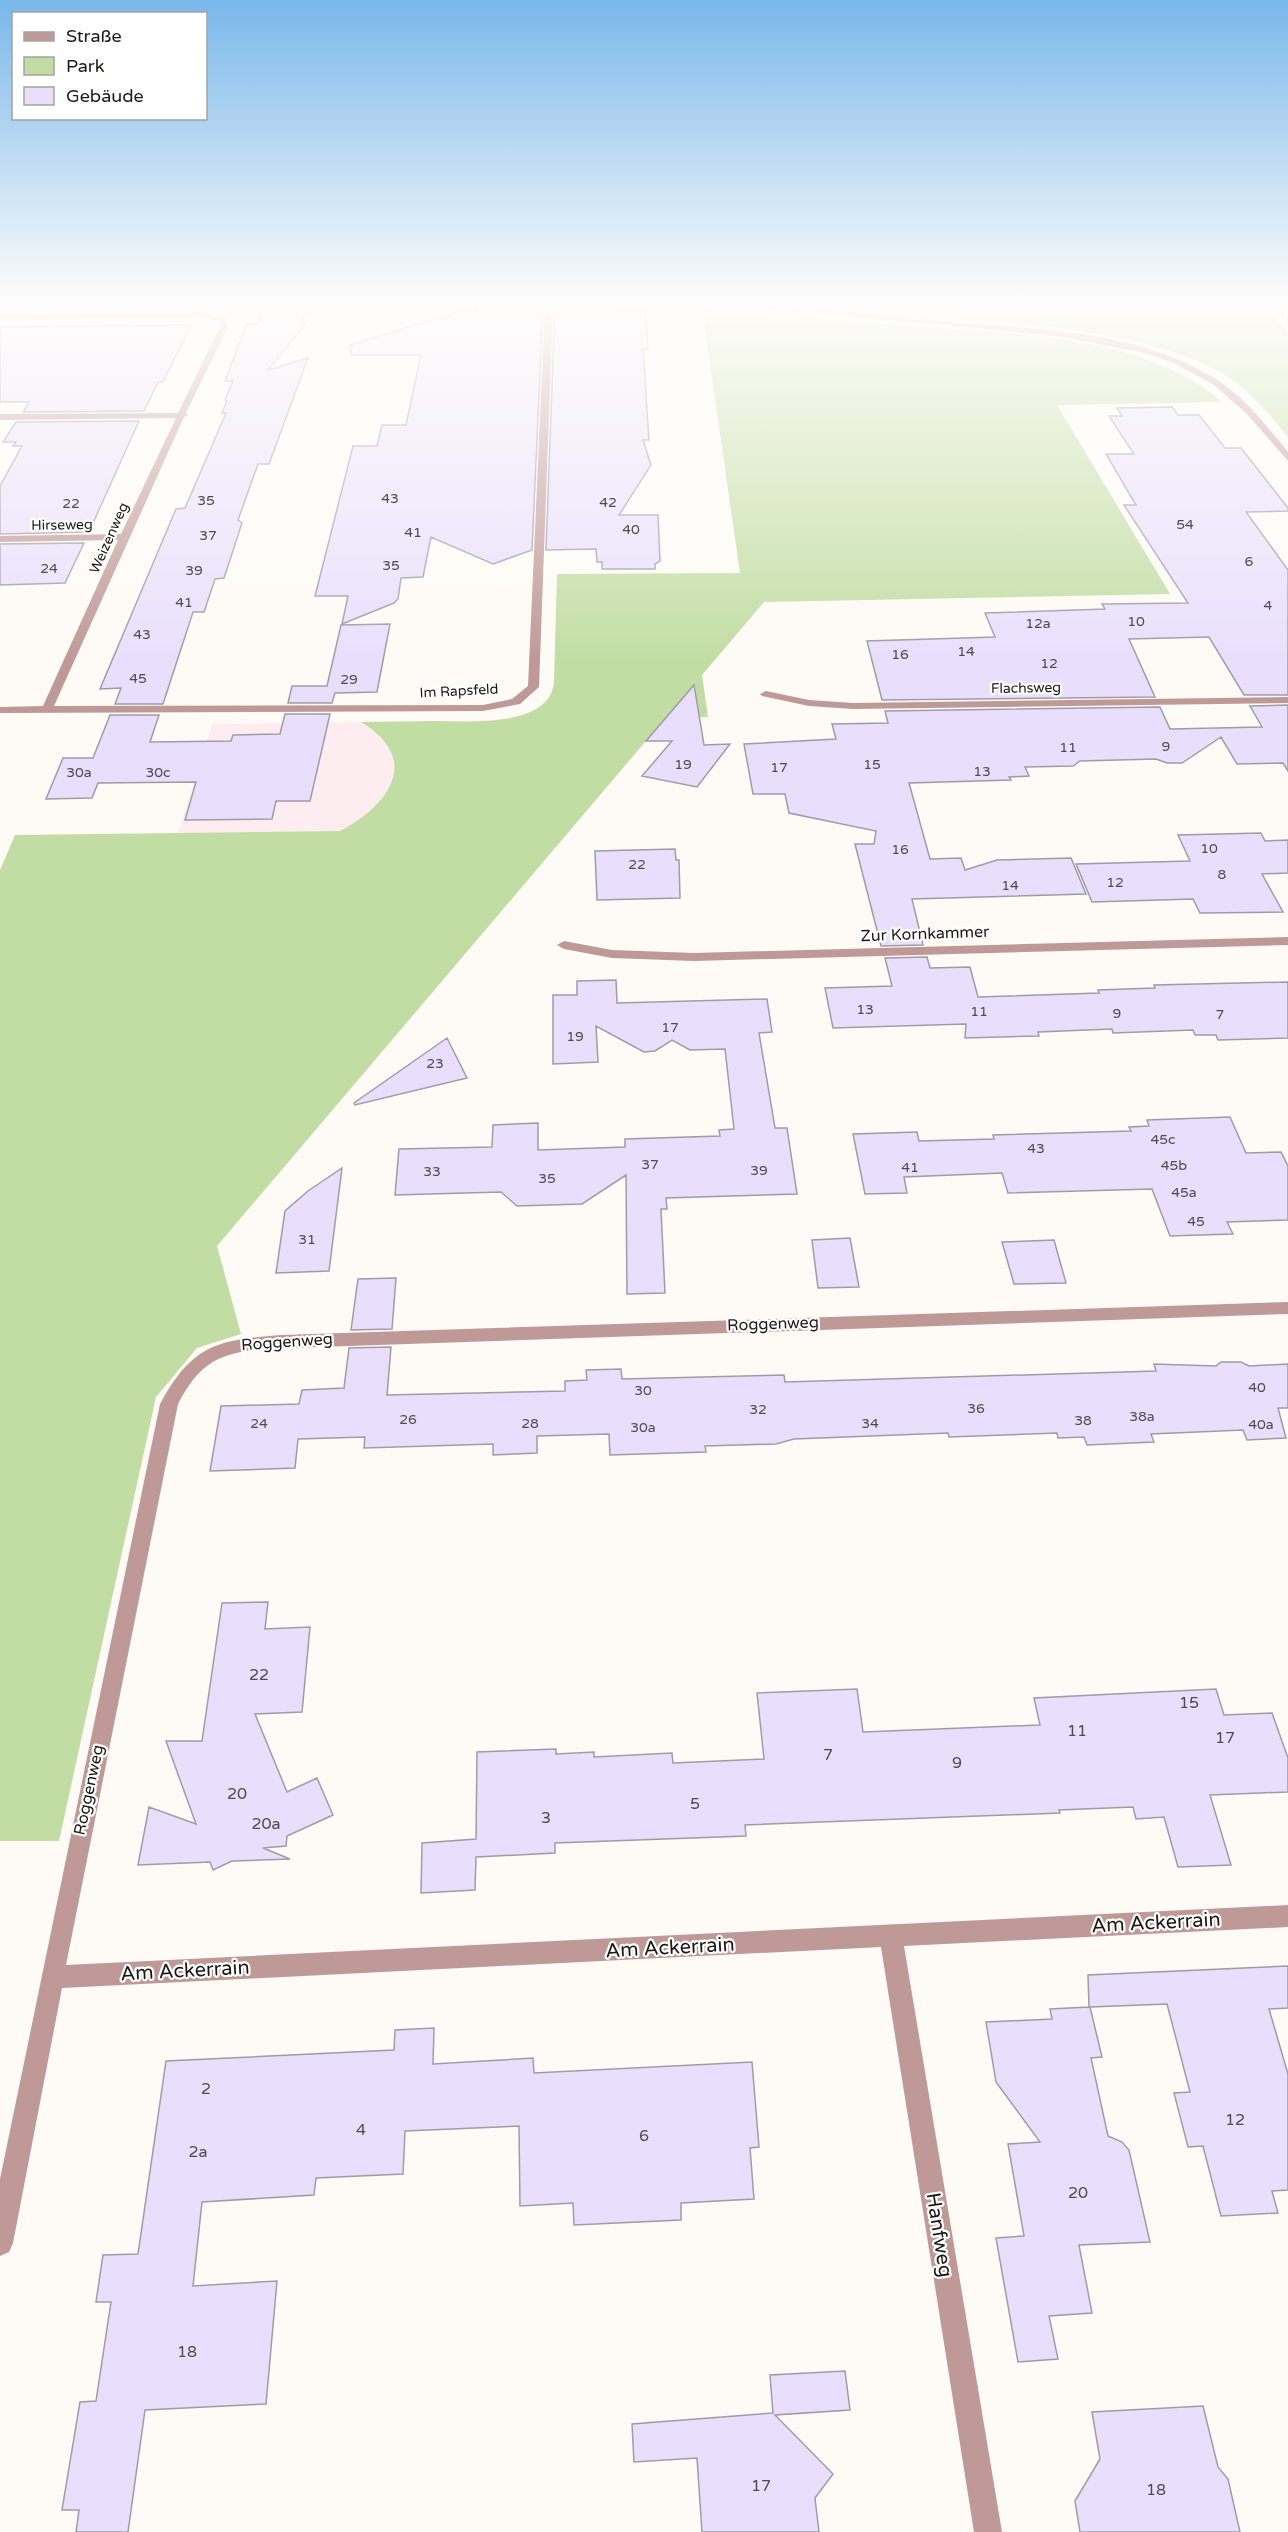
<svg xmlns="http://www.w3.org/2000/svg" width="1288" height="2532" viewBox="0 0 1288 2532" font-family="'Varela Round',sans-serif">
<style>
.education{fill:#fdedf0}
.green{fill:#c2dda4}
.building{fill:#e9dffc;stroke:#9f9ca6;stroke-width:1.5}
.lines{fill:none;stroke-linecap:round;stroke-linejoin:round}
.minor{fill:#bf9998;fill-rule:evenodd}
.rail{stroke:#7c7a76;stroke-width:2;stroke-dasharray:4 4;stroke-linecap:butt}
.labels{text-anchor:middle;dominant-baseline:central;stroke-width:4.5;stroke-linejoin:round;paint-order:stroke}
.number-label{font-size:14px;fill:#4e4a50}
.far-street-label{font-size:14px;fill:#1b1916;stroke:#fff}
.street-label{font-size:16px;fill:#1b1916;stroke:#fff}
.near-number-label{font-size:16px;fill:#4e4a50}
.near-street-label{font-size:20px;fill:#1b1916;stroke:#fff}
</style>
<rect width="100%" height="100%" fill="#fefbf6"/>
<path class="education" d="M 361,722 L 374,730 L 391,749 L 395,773 L 392,784 L 377,806 L 354,824 L 340,831 L 178,833 L 212,724 Z"/>
<path class="green" d="M 973,306 L 1263,306 L 1288,333 L 1288,437 C 1268,413 1247,386 1219,371 C 1145,333 1041,325 960,319 Z
M 702,308 C 771,314 840,320 910,326 C 1007,334 1145,334 1222,402 L 1057,405 L 1170,594 L 764,602 L 702,675 L 708,717 L 681,718 L 682,727 L 657,728 L 217,1246 L 241,1334 L 197,1348 L 156,1397 L 59,1841 L 0,1841 L 0,870 L 15,835 L 340,831 C 390,805 422,759 361,722 C 386,722 411,721 436,721 C 469,721 550,728 554,682 L 557,574 L 740,573 Z"/>
<path class="building" d="M 477,306 L 543,306 L 532,550 L 493,564 L 431,537 L 423,577 L 401,578 L 398,599 L 394,603 L 342,624 L 348,596 L 315,596 L 353,446 L 377,446 L 382,425 L 406,425 L 421,355 L 351,355 L 350,345 L 459,312 L 476,312 Z
M 555,306 L 616,306 L 616,311 L 645,311 L 648,349 L 643,349 L 649,440 L 643,440 L 651,465 L 619,515 L 658,515 L 660,561 L 655,564 L 655,569 L 602,569 L 602,562 L 597,562 L 596,549 L 546,550 Z
M 263,310 L 311,310 L 300,323 L 306,323 L 268,370 L 308,358 L 269,464 L 258,464 L 238,520 L 242,523 L 224,578 L 215,579 L 204,612 L 193,612 L 163,704 L 115,704 L 121,688 L 100,689 L 176,509 L 185,508 L 226,413 L 222,413 L 227,401 L 225,400 L 233,381 L 225,381 L 247,324 L 257,324 Z
M 191,325 L 163,382 L 158,382 L 144,411 L 23,412 L 29,402 L 0,402 L 0,327 Z
M 1172,407 L 1178,415 L 1199,415 L 1225,448 L 1241,448 L 1288,508 L 1288,511 L 1246,512 L 1288,570 L 1288,695 L 1244,695 L 1209,637 L 1129,639 L 1155,697 L 882,700 L 867,641 L 995,637 L 985,613 L 1105,609 L 1102,604 L 1188,603 L 1124,505 L 1136,505 L 1106,454 L 1134,454 L 1109,416 L 1122,416 L 1117,408 Z
M 139,421 L 89,532 L 0,534 L 0,486 L 22,446 L 13,446 L 16,442 L 3,442 L 16,422 Z
M 84,543 L 65,583 L 0,585 L 0,544 Z
M 390,624 L 377,692 L 335,693 L 332,703 L 288,703 L 292,686 L 327,686 L 341,625 Z
M 694,685 L 704,745 L 730,744 L 697,787 L 642,776 L 672,741 L 646,741 Z
M 1288,705 L 1288,771 L 1283,763 L 1237,764 L 1221,737 L 1182,763 L 1167,763 L 1156,759 L 1080,761 L 1073,766 L 1025,767 L 1029,776 L 1009,777 L 1011,780 L 909,783 L 930,859 L 961,858 L 965,870 L 997,860 L 1071,858 L 1086,894 L 912,899 L 923,945 L 881,946 L 855,844 L 874,844 L 876,831 L 789,813 L 785,794 L 753,794 L 744,744 L 836,739 L 832,724 L 888,723 L 885,711 L 1160,707 L 1170,729 L 1262,727 L 1250,706 Z
M 285,714 L 330,714 L 310,801 L 276,801 L 272,819 L 185,820 L 196,782 L 98,783 L 92,798 L 46,799 L 63,758 L 93,758 L 110,715 L 159,715 L 150,742 L 231,741 L 233,735 L 280,734 Z
M 1261,833 L 1265,841 L 1288,840 L 1288,873 L 1262,874 L 1283,912 L 1200,913 L 1193,899 L 1092,902 L 1076,864 L 1190,861 L 1178,835 Z
M 675,849 L 676,860 L 679,860 L 680,898 L 597,900 L 595,851 Z
M 927,957 L 930,968 L 970,967 L 978,997 L 1099,993 L 1098,990 L 1155,988 L 1154,985 L 1288,982 L 1288,1038 L 1218,1040 L 1216,1035 L 1195,1035 L 1193,1030 L 1113,1033 L 1112,1029 L 1038,1032 L 1039,1036 L 965,1038 L 966,1024 L 833,1028 L 825,988 L 892,986 L 885,958 Z
M 616,980 L 617,1003 L 767,999 L 772,1032 L 759,1033 L 775,1128 L 787,1128 L 797,1194 L 666,1198 L 667,1209 L 661,1209 L 665,1293 L 627,1294 L 626,1175 L 582,1204 L 517,1206 L 501,1192 L 395,1195 L 399,1149 L 492,1147 L 493,1125 L 538,1123 L 538,1150 L 625,1147 L 625,1139 L 720,1136 L 719,1130 L 734,1129 L 725,1049 L 690,1050 L 672,1040 L 655,1051 L 644,1052 L 596,1026 L 598,1062 L 553,1064 L 553,995 L 577,995 L 577,981 Z
M 447,1038 L 467,1078 L 355,1105 L 354,1103 Z
M 1230,1117 L 1246,1153 L 1281,1152 L 1288,1166 L 1288,1220 L 1227,1222 L 1233,1234 L 1170,1236 L 1152,1189 L 1008,1193 L 1002,1173 L 904,1177 L 907,1193 L 865,1194 L 853,1134 L 917,1132 L 919,1141 L 994,1139 L 993,1135 L 1131,1131 L 1129,1127 L 1149,1126 L 1147,1120 Z
M 342,1168 L 329,1271 L 276,1273 L 285,1211 L 308,1191 Z
M 850,1238 L 859,1287 L 818,1288 L 812,1240 Z
M 1054,1240 L 1066,1283 L 1014,1284 L 1002,1242 Z
M 396,1278 L 392,1329 L 351,1330 L 358,1279 Z
M 391,1347 L 387,1395 L 565,1391 L 565,1381 L 587,1380 L 586,1370 L 621,1369 L 622,1379 L 784,1375 L 785,1382 L 1156,1371 L 1154,1364 L 1216,1366 L 1221,1362 L 1241,1362 L 1249,1366 L 1288,1364 L 1288,1408 L 1278,1408 L 1286,1438 L 1247,1440 L 1243,1430 L 1151,1434 L 1154,1442 L 1087,1445 L 1084,1437 L 1058,1438 L 1057,1433 L 949,1437 L 948,1433 L 794,1439 L 776,1444 L 705,1446 L 706,1452 L 610,1455 L 609,1434 L 537,1436 L 537,1453 L 493,1455 L 493,1444 L 364,1448 L 365,1437 L 298,1439 L 295,1468 L 210,1471 L 221,1406 L 299,1404 L 302,1390 L 344,1388 L 349,1348 Z
M 268,1602 L 265,1629 L 310,1627 L 302,1712 L 255,1714 L 287,1792 L 317,1778 L 333,1815 L 287,1836 L 286,1846 L 263,1848 L 290,1859 L 232,1861 L 213,1870 L 210,1862 L 138,1865 L 149,1807 L 196,1824 L 166,1741 L 202,1741 L 222,1603 Z
M 857,1689 L 863,1732 L 1040,1725 L 1034,1698 L 1216,1689 L 1224,1715 L 1272,1713 L 1288,1758 L 1288,1792 L 1210,1795 L 1231,1865 L 1178,1867 L 1164,1817 L 1136,1819 L 1133,1807 L 1059,1810 L 1060,1813 L 745,1825 L 746,1836 L 555,1843 L 555,1853 L 476,1857 L 475,1890 L 421,1893 L 422,1843 L 476,1839 L 477,1752 L 556,1749 L 556,1754 L 594,1752 L 594,1757 L 672,1753 L 673,1763 L 764,1759 L 757,1693 Z
M 1288,1966 L 1288,2008 L 1269,2009 L 1288,2074 L 1288,2190 L 1272,2191 L 1278,2213 L 1221,2216 L 1203,2146 L 1188,2147 L 1174,2093 L 1190,2092 L 1167,2004 L 1090,2007 L 1102,2057 L 1091,2058 L 1108,2136 L 1122,2142 L 1129,2150 L 1150,2242 L 1079,2245 L 1092,2313 L 1049,2316 L 1058,2359 L 1018,2362 L 996,2238 L 1024,2236 L 1008,2144 L 1040,2142 L 996,2082 L 986,2022 L 1052,2019 L 1050,2009 L 1089,2007 L 1088,1975 Z
M 434,2028 L 433,2064 L 533,2058 L 534,2073 L 752,2062 L 759,2147 L 750,2148 L 754,2199 L 681,2203 L 681,2220 L 574,2225 L 573,2203 L 520,2206 L 519,2126 L 405,2131 L 403,2174 L 316,2178 L 314,2195 L 202,2202 L 193,2286 L 277,2281 L 266,2404 L 145,2410 L 128,2532 L 76,2532 L 79,2510 L 62,2510 L 80,2402 L 96,2401 L 111,2302 L 96,2302 L 103,2255 L 138,2254 L 166,2061 L 394,2050 L 395,2030 Z
M 845,2371 L 850,2410 L 775,2415 L 833,2474 L 815,2498 L 819,2532 L 702,2532 L 697,2458 L 634,2462 L 632,2424 L 773,2413 L 770,2375 Z
M 1203,2406 L 1218,2467 L 1228,2479 L 1240,2532 L 1080,2532 L 1075,2501 L 1100,2459 L 1092,2412 Z"/>
<g class="lines">
<path class="minor" d="M 545,306 L 553,306 L 539,687 L 520,704 L 483,711 L 0,713 L 0,707 L 43,706 L 118,540 L 0,542 L 0,536 L 121,534 L 176,418 L 0,420 L 0,414 L 178,413 L 220,327 L 219,321 L 205,317 L 0,319 L 0,315 L 205,313 L 225,318 L 228,327 L 186,413 L 188,415 L 184,417 L 54,706 L 483,705 L 512,699 L 528,686 Z
M 744,306 L 775,306 C 838,312 902,317 965,323 C 1047,330 1134,332 1207,374 C 1241,392 1264,423 1288,452 L 1288,461 L 1247,414 L 1214,385 L 1174,363 L 1145,353 L 1057,336 Z
M 766,691 L 809,700 L 853,703 L 1288,697 L 1288,703 L 853,709 L 809,706 L 762,696 L 760,694 Z
M 1288,937 L 1288,945 L 694,961 L 612,958 L 564,949 L 557,945 L 564,941 L 612,950 L 694,953 Z
M 1288,1302 L 1288,1314 L 261,1349 C 217,1354 199,1364 178,1404 L 66,1965 L 1288,1905 L 1288,1927 L 904,1946 L 1002,2532 L 974,2532 L 881,1947 L 62,1988 L 13,2243 L 9,2252 L 0,2256 L 0,2179 L 160,1404 C 193,1344 217,1340 282,1335 Z"/>
<path class="rail" d="M 1276,306 L 1288,319"/>
</g>
<linearGradient id="sky" x2="0" y2="1"><stop stop-color="#79b7ea"/><stop offset="0.46" stop-color="#fffdfb"/><stop offset="1" stop-color="#fffdfb" stop-opacity="0"/></linearGradient>
<rect width="1288" height="661" fill="url(#sky)"/>
<g class="labels">
<g class="number-label">
<text x="390" y="498">43</text>
<text x="206" y="500">35</text>
<text x="608" y="502">42</text>
<text x="71" y="503">22</text>
<text x="1185" y="524">54</text>
<text x="631" y="529">40</text>
<text x="413" y="532">41</text>
<text x="208" y="535">37</text>
<text x="1249" y="561">6</text>
<text x="391" y="565">35</text>
<text x="49" y="568">24</text>
<text x="194" y="570">39</text>
<text x="184" y="602">41</text>
<text x="1268" y="605">4</text>
<text x="1136" y="621">10</text>
<text x="1038" y="623">12a</text>
<text x="142" y="634">43</text>
<text x="966" y="651">14</text>
<text x="900" y="654">16</text>
<text x="1049" y="663">12</text>
<text x="138" y="678">45</text>
<text x="349" y="679">29</text>
<text x="1166" y="746">9</text>
<text x="1068" y="747">11</text>
<text x="683" y="764">19</text>
<text x="872" y="764">15</text>
<text x="779" y="767">17</text>
<text x="982" y="771">13</text>
<text x="79" y="772">30a</text>
<text x="158" y="772">30c</text>
<text x="1209" y="848">10</text>
<text x="900" y="849">16</text>
<text x="637" y="864">22</text>
<text x="1222" y="874">8</text>
<text x="1115" y="882">12</text>
<text x="1010" y="885">14</text>
<text x="865" y="1009">13</text>
<text x="979" y="1011">11</text>
<text x="1117" y="1013">9</text>
<text x="1220" y="1014">7</text>
<text x="670" y="1027">17</text>
<text x="575" y="1036">19</text>
<text x="435" y="1063">23</text>
<text x="1163" y="1139">45c</text>
<text x="1036" y="1148">43</text>
<text x="650" y="1164">37</text>
<text x="1174" y="1165">45b</text>
<text x="910" y="1167">41</text>
<text x="759" y="1170">39</text>
<text x="432" y="1171">33</text>
<text x="547" y="1178">35</text>
<text x="1184" y="1192">45a</text>
<text x="1196" y="1221">45</text>
<text x="307" y="1239">31</text>
<text x="1257" y="1387">40</text>
<text x="643" y="1390">30</text>
<text x="976" y="1408">36</text>
<text x="758" y="1409">32</text>
<text x="1142" y="1416">38a</text>
<text x="408" y="1419">26</text>
<text x="1083" y="1420">38</text>
<text x="259" y="1423">24</text>
<text x="530" y="1423">28</text>
<text x="870" y="1423">34</text>
<text x="1261" y="1424">40a</text>
<text x="643" y="1427">30a</text>
</g>
<g class="far-street-label">
<text transform="translate(62 525) rotate(-1)">Hirseweg</text>
<text transform="translate(109 538) rotate(-66)">Weizenweg</text>
<text transform="translate(1026 688) rotate(-1)">Flachsweg</text>
<text transform="translate(459 691) rotate(-3)">Im Rapsfeld</text>
</g>
<g class="street-label">
<text transform="translate(925 934) rotate(-2)">Zur Kornkammer</text>
<text transform="translate(773 1324) rotate(-2)">Roggenweg</text>
<text transform="translate(287 1342) rotate(-4)">Roggenweg</text>
<text transform="translate(89 1790) rotate(-78)">Roggenweg</text>
</g>
<g class="near-number-label">
<text x="259" y="1675">22</text>
<text x="1189" y="1703">15</text>
<text x="1077" y="1731">11</text>
<text x="1225" y="1738">17</text>
<text x="828" y="1755">7</text>
<text x="957" y="1763">9</text>
<text x="237" y="1794">20</text>
<text x="695" y="1804">5</text>
<text x="546" y="1818">3</text>
<text x="266" y="1824">20a</text>
<text x="206" y="2089">2</text>
<text x="1235" y="2120">12</text>
<text x="361" y="2130">4</text>
<text x="644" y="2136">6</text>
<text x="198" y="2152">2a</text>
<text x="1078" y="2193">20</text>
<text x="187" y="2352">18</text>
<text x="761" y="2486">17</text>
<text x="1156" y="2490">18</text>
</g>
<g class="near-street-label">
<text transform="translate(1156 1923) rotate(-3)">Am Ackerrain</text>
<text transform="translate(670 1948) rotate(-3)">Am Ackerrain</text>
<text transform="translate(185 1971) rotate(-3)">Am Ackerrain</text>
<text transform="translate(939 2235) rotate(81)">Hanfweg</text>
</g>
</g>
<rect x="12" y="12" width="195" height="108" fill="#ffffff" stroke="#a4a3a2" stroke-width="1.5"/>
<rect x="24" y="32" width="30" height="9" fill="#bf9998" stroke="#a4a3a2" stroke-width="1.5"/>
<text x="66" y="42" font-size="18" fill="#1b1916">Straße</text>
<rect x="24" y="57" width="30" height="18" fill="#c2dda4" stroke="#a4a3a2" stroke-width="1.5"/>
<text x="66" y="72" font-size="18" fill="#1b1916">Park</text>
<rect x="24" y="87" width="30" height="18" fill="#e9dffc" stroke="#a4a3a2" stroke-width="1.5"/>
<text x="66" y="102" font-size="18" fill="#1b1916">Gebäude</text>
</svg>
